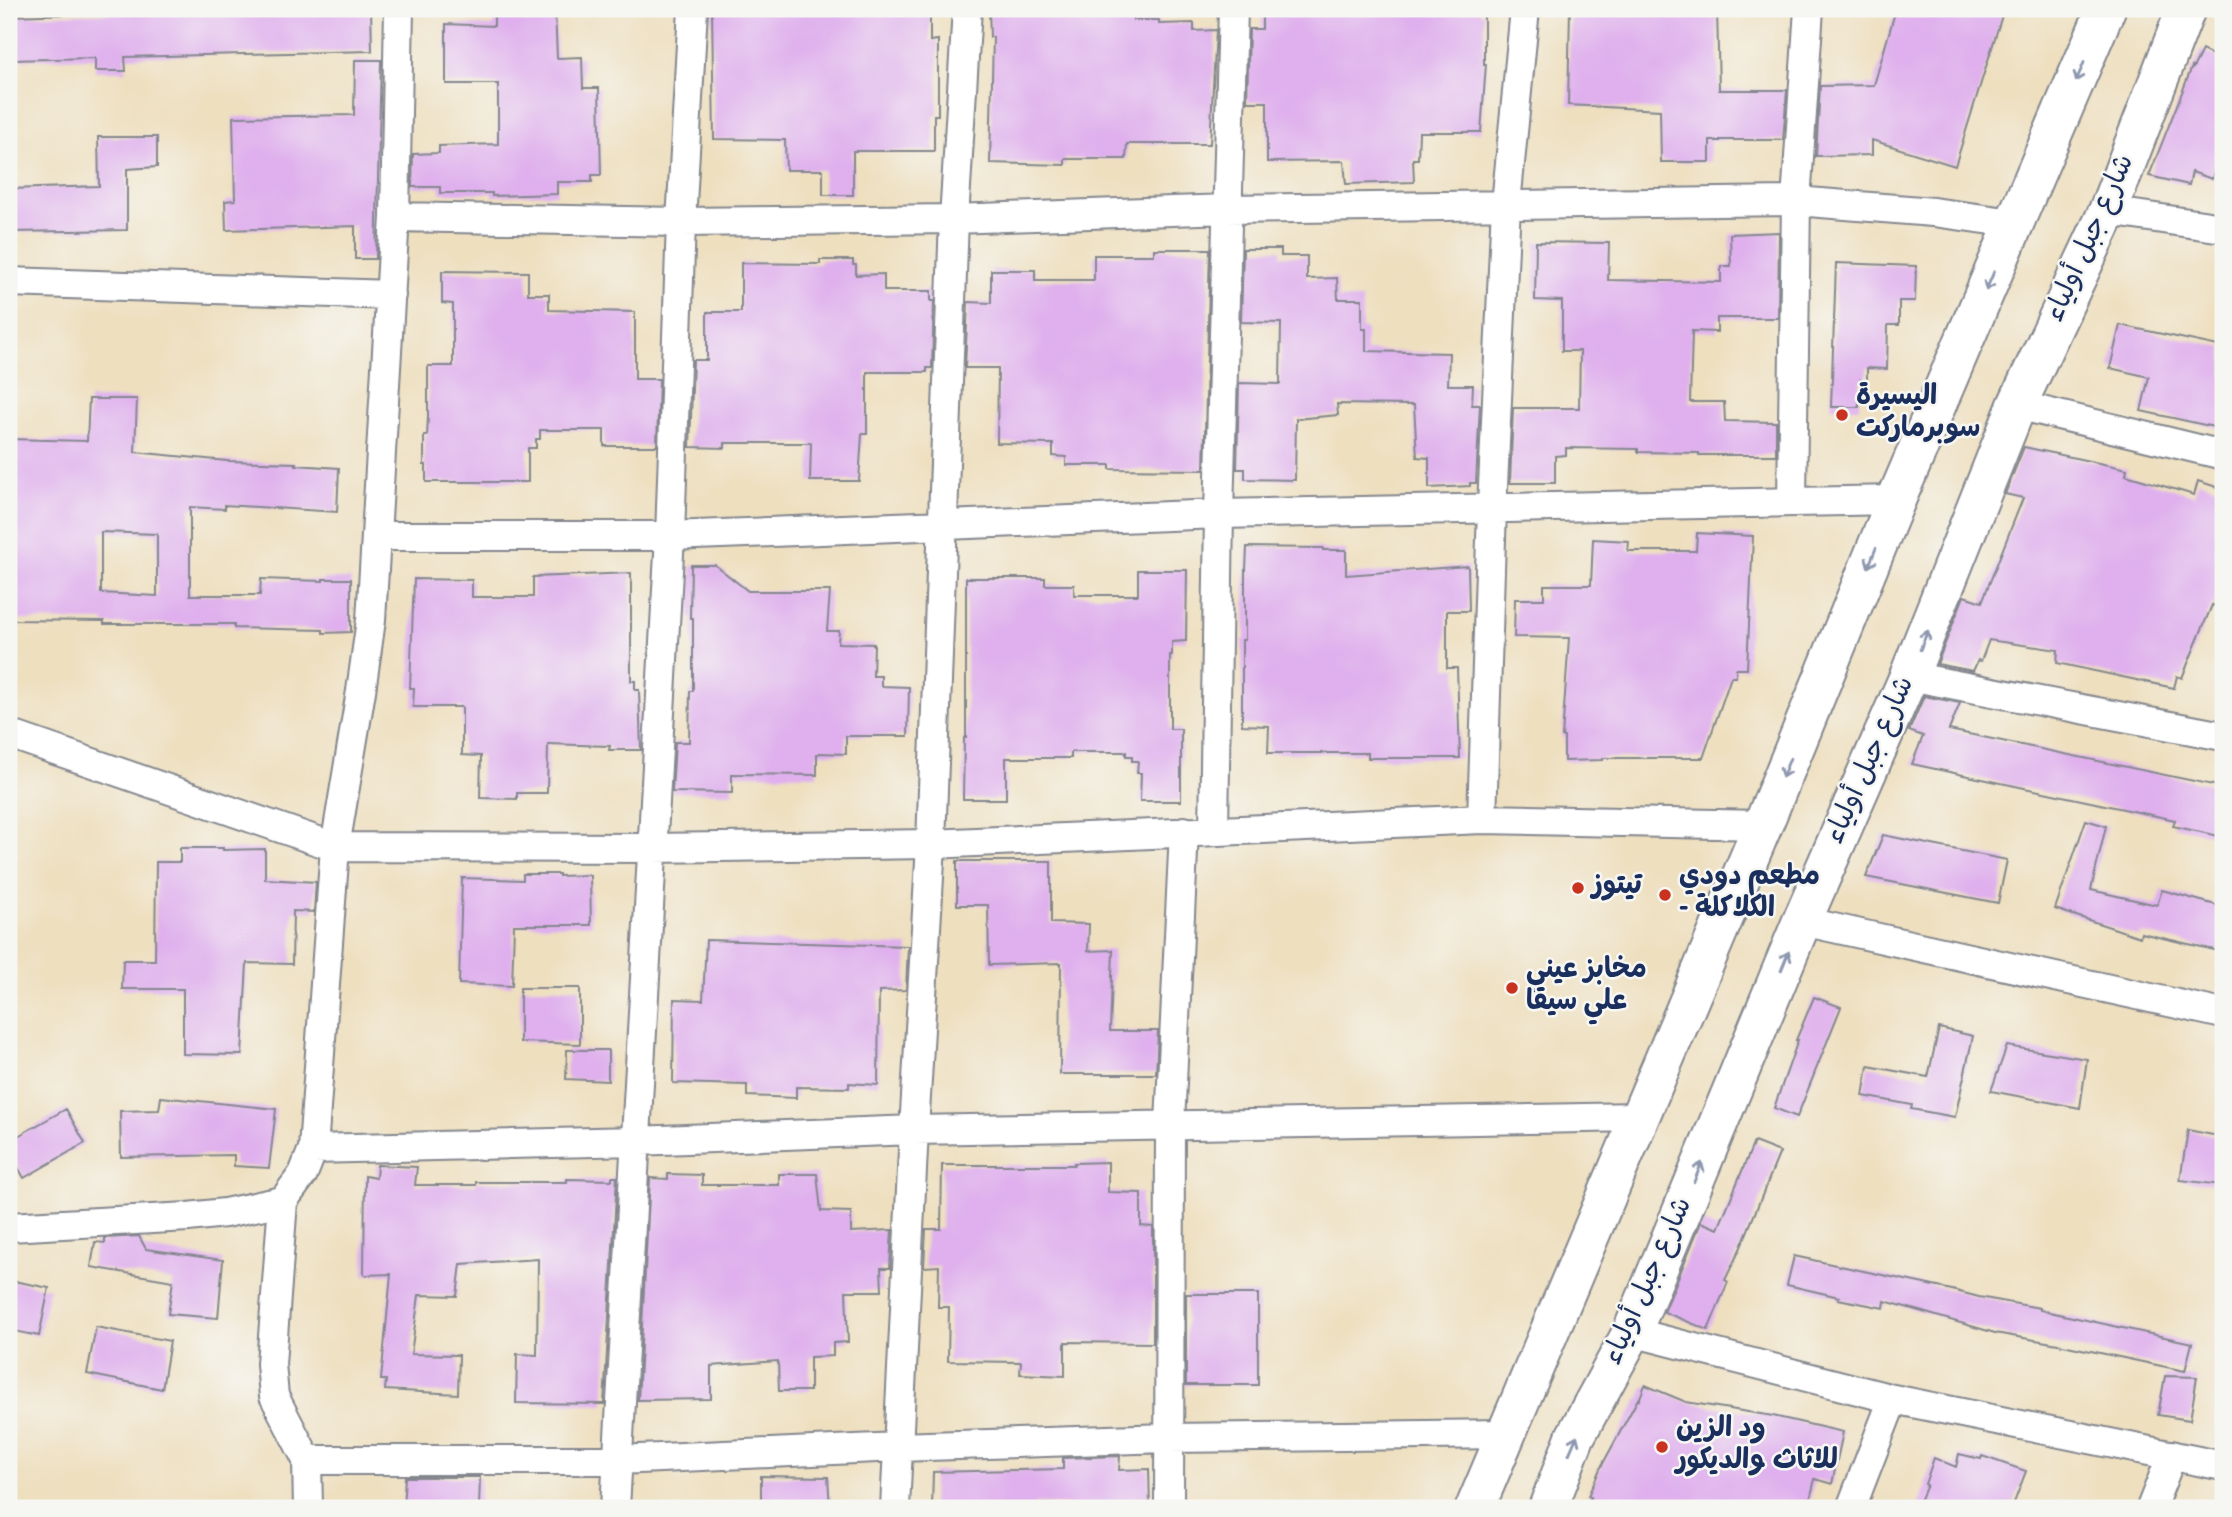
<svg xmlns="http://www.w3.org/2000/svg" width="2232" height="1517" viewBox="0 0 2232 1517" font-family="Dekko,'Playpen Sans Arabic',sans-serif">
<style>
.building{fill:#dfb0ed;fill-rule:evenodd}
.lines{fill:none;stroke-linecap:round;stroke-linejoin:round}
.street-casing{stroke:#84878e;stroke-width:32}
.primary-casing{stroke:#84878e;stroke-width:42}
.street{stroke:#fff;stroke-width:28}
.primary{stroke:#fff;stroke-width:38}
.oneway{stroke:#8d97ae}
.poi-dot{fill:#c8321e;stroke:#f6f6f2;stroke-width:2.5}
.labels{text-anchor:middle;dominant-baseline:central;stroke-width:5;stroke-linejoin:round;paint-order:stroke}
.street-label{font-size:28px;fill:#1b2f5e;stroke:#f6f6f2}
.poi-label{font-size:28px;font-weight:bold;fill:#1b2f5e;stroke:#f6f6f2;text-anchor:start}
</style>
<rect width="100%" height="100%" fill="#f6f6f2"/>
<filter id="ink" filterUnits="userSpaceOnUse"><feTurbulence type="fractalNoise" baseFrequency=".0143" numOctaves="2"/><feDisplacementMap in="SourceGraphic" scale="14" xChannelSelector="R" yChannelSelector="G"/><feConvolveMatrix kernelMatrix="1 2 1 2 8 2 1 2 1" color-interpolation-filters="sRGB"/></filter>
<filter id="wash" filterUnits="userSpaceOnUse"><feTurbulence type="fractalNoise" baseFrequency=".00686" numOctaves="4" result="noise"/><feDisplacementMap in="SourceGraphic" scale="28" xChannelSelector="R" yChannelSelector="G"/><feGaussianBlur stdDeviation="1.57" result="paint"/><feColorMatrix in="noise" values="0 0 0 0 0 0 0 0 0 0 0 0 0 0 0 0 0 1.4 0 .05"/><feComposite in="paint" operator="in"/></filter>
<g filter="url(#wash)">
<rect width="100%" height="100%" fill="#eedfbf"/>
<g id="blocks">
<path class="building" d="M 249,9 L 371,9 L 372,51 L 125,57 L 126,71 L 95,71 L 95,58 L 9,60 L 9,16 Z
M 494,9 L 555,9 L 557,58 L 582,57 L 583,88 L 599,88 L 601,175 L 592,175 L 592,182 L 557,182 L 557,194 L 492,196 L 492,193 L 440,193 L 440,187 L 412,187 L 413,154 L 439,153 L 439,146 L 498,144 L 498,84 L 446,84 L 446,24 L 494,26 Z
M 712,9 L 820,9 L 820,11 L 930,9 L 930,41 L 938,40 L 938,115 L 934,115 L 934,151 L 853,151 L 853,195 L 823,195 L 823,170 L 786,170 L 785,140 L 714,139 Z
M 989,9 L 1133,9 L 1133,20 L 1159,20 L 1159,24 L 1194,23 L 1194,31 L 1216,30 L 1210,144 L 1127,144 L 1126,159 L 1065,159 L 1065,165 L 990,163 L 993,37 L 990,37 Z
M 1262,9 L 1480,9 L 1480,14 L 1484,13 L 1484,64 L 1486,64 L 1481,132 L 1419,132 L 1418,159 L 1413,159 L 1414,182 L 1346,184 L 1344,161 L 1267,162 L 1267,102 L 1247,102 L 1249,29 L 1262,29 Z
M 1570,9 L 1717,9 L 1719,90 L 1787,90 L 1783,140 L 1720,140 L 1720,141 L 1710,141 L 1710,162 L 1661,162 L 1660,110 L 1568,105 Z
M 1896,9 L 2004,9 L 1955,166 L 1872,140 L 1872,155 L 1816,156 L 1820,86 L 1874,85 Z
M 2202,50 L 2223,60 L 2223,164 L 2217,162 L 2212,179 L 2192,172 L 2189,185 L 2149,176 L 2192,67 L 2193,68 Z
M 355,60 L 381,60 L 376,259 L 355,259 L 355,226 L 226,230 L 225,201 L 235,200 L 233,117 L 354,115 Z
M 98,137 L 157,137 L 157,167 L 127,169 L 127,230 L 12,232 L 10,189 L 99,186 Z
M 1779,232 L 1778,318 L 1717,318 L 1717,332 L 1692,331 L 1690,402 L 1724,402 L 1725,421 L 1776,422 L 1776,455 L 1699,455 L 1699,453 L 1638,452 L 1638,449 L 1566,448 L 1566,455 L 1555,456 L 1555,483 L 1510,483 L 1513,408 L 1579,408 L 1580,351 L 1562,351 L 1562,301 L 1535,300 L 1536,242 L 1609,243 L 1608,280 L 1721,282 L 1721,266 L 1731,266 L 1730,234 Z
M 1154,249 L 1210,249 L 1204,470 L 1110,469 L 1110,465 L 1066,465 L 1066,457 L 1053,456 L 1053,444 L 997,443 L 998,368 L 965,368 L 968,302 L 991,303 L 991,270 L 1035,270 L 1035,280 L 1094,280 L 1094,255 L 1154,255 Z
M 1243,249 L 1281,249 L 1281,256 L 1307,256 L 1307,279 L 1337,278 L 1338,299 L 1362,299 L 1362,329 L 1366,329 L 1366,351 L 1449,353 L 1448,385 L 1473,385 L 1472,405 L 1480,405 L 1476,483 L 1470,483 L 1470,486 L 1429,488 L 1429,458 L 1417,457 L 1414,405 L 1337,404 L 1338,415 L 1296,419 L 1295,480 L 1245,479 L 1245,469 L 1237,469 L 1239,383 L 1280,384 L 1281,323 L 1241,322 Z
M 820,260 L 853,260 L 853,265 L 856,265 L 856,275 L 884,274 L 884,291 L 931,291 L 931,301 L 934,301 L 932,368 L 927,368 L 927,372 L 867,372 L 867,434 L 862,434 L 859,481 L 810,481 L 811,443 L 725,443 L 725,448 L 690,447 L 693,360 L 707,360 L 707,312 L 741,312 L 741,263 L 820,264 Z
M 1836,263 L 1916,266 L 1915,301 L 1899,301 L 1899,325 L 1888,325 L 1887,369 L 1867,368 L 1867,381 L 1860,380 L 1859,407 L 1831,407 Z
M 442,271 L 528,272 L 528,294 L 549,294 L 549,310 L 635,312 L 635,379 L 659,379 L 657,446 L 604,446 L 604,430 L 540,430 L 540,439 L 536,439 L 536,448 L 528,448 L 528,482 L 426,482 L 426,465 L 424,465 L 424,436 L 427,436 L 428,417 L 428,366 L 453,366 L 453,304 L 442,303 Z
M 2120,325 L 2223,347 L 2223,429 L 2141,411 L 2149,377 L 2110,368 Z
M 89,399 L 137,399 L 135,452 L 227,461 L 296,463 L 296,465 L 339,468 L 337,512 L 225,505 L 225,509 L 190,507 L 190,595 L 260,595 L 261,579 L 323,581 L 323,579 L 351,579 L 351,632 L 323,633 L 323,630 L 234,628 L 234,624 L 104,624 L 104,621 L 9,620 L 9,439 L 87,441 ZM 101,532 L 157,534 L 157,596 L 101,593 Z
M 2024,447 L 2127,469 L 2126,475 L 2194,495 L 2198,481 L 2223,489 L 2223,577 L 2214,606 L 2212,605 L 2182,678 L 2177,676 L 2174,688 L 2057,663 L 2058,650 L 1989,640 L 1981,661 L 1978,660 L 1973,671 L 1937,664 L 1964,596 L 1982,602 L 2023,498 L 2005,494 Z
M 1697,533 L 1753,536 L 1747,669 L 1736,669 L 1736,677 L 1731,677 L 1703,758 L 1603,758 L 1603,760 L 1564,761 L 1564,737 L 1562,737 L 1569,638 L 1514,637 L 1515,599 L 1544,599 L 1544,585 L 1591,585 L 1593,539 L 1629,541 L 1628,551 L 1696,551 Z
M 1247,547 L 1323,548 L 1323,550 L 1346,550 L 1346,575 L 1468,566 L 1469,611 L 1447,611 L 1447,668 L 1457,668 L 1460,758 L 1368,758 L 1368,753 L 1268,753 L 1269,726 L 1242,725 L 1242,640 L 1245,640 L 1245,570 L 1246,570 Z
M 691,565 L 715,565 L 748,591 L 830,591 L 827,631 L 839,631 L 838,643 L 874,644 L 873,676 L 881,676 L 881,686 L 909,687 L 908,736 L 846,736 L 846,754 L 819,753 L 817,755 L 817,775 L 732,774 L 732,793 L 672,792 L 675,742 L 689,742 L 690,691 L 693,691 L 693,618 L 690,618 Z
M 1138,570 L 1187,570 L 1186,641 L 1172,642 L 1172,655 L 1170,655 L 1170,729 L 1181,729 L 1181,801 L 1140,801 L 1141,773 L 1137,773 L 1138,761 L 1132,761 L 1132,756 L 1126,756 L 1126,752 L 1071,752 L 1071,758 L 1006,758 L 1006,799 L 963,799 L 964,738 L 966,738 L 966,578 L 1045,578 L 1045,585 L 1074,585 L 1074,595 L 1138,595 Z
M 631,573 L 631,681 L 635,681 L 635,690 L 639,690 L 641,750 L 609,750 L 610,746 L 548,744 L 547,793 L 517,793 L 517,799 L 480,798 L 481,756 L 462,755 L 462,707 L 413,707 L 414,688 L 410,688 L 414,579 L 472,580 L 472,597 L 533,597 L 533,577 Z
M 1924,696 L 1960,703 L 1949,730 L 2223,787 L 2223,837 L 2173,826 L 2175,820 L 1912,764 L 1923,736 L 1909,731 Z
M 2086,820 L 2106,826 L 2091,890 L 2157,905 L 2162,890 L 2223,907 L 2223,952 L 2141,933 L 2140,937 L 2055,909 Z
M 1883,835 L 2007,860 L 1998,903 L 1866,877 Z
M 180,848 L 223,848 L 223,850 L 265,849 L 265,879 L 316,882 L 314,912 L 293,911 L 292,964 L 247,963 L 242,1055 L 183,1054 L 183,989 L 122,989 L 123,960 L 155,960 L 156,862 L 180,862 Z
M 957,861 L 1051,861 L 1051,923 L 1089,924 L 1088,951 L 1113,950 L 1110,1031 L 1158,1031 L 1156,1074 L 1060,1074 L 1061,963 L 989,965 L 988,905 L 957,905 Z
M 523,874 L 559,874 L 559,876 L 590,875 L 591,925 L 514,925 L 512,986 L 459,984 L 462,878 L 523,880 Z
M 706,940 L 908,946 L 906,990 L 879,991 L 878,1085 L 849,1083 L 849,1088 L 796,1087 L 796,1098 L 747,1096 L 747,1085 L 673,1083 L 674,999 L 703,1000 Z
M 520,988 L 580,988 L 580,1044 L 520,1042 Z
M 1814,997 L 1841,1007 L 1797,1117 L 1774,1108 L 1798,1040 L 1796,1040 Z
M 1939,1028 L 1973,1036 L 1955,1117 L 1911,1109 L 1912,1105 L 1863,1096 L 1868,1066 L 1928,1077 Z
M 2007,1046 L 2087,1059 L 2080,1108 L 1991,1091 Z
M 567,1050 L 608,1050 L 608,1081 L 566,1079 Z
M 161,1097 L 276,1109 L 269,1168 L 234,1166 L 234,1155 L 121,1157 L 120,1111 L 159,1110 Z
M 66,1109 L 85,1143 L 24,1178 L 9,1151 L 9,1141 Z
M 2188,1130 L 2223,1137 L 2221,1185 L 2180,1180 Z
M 1754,1142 L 1780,1152 L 1741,1247 L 1725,1280 L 1728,1282 L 1708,1330 L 1664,1312 L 1701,1222 L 1718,1229 Z
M 1108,1162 L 1108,1192 L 1141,1193 L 1141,1226 L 1153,1227 L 1153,1343 L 1065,1342 L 1065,1376 L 1020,1374 L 1021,1362 L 948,1361 L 949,1307 L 938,1307 L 939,1266 L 924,1267 L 926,1229 L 941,1229 L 942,1165 L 1074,1165 L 1074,1163 Z
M 377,1165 L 417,1167 L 415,1185 L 476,1185 L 476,1182 L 567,1182 L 567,1179 L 612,1180 L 612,1177 L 617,1177 L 604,1404 L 516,1403 L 517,1354 L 537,1355 L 538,1259 L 461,1264 L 457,1296 L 419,1295 L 411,1354 L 459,1355 L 458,1394 L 385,1390 L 386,1380 L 381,1380 L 391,1274 L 364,1275 L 365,1176 L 376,1178 Z
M 668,1174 L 702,1175 L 702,1185 L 779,1185 L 779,1174 L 817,1174 L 821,1211 L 851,1212 L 851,1232 L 892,1230 L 890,1268 L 881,1268 L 882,1291 L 846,1291 L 848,1342 L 833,1343 L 833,1356 L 810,1357 L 810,1391 L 779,1391 L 778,1361 L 711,1366 L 711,1399 L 638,1400 L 650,1178 L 668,1179 Z
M 139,1236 L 146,1249 L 223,1260 L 218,1318 L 168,1314 L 173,1281 L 91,1267 L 95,1242 L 105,1243 L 105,1238 Z
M 1794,1256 L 1952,1290 L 1979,1297 L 2040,1308 L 2040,1310 L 2192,1343 L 2185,1371 L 2058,1344 L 1995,1333 L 1885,1301 L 1884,1308 L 1838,1299 L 1839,1297 L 1787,1285 Z
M 9,1280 L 49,1288 L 39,1336 L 9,1330 Z
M 1186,1294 L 1258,1294 L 1258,1385 L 1186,1385 Z
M 96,1327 L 170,1341 L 162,1389 L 87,1374 Z
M 2165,1376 L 2197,1377 L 2190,1420 L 2158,1415 Z
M 1645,1385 L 1686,1402 L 1773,1416 L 1843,1432 L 1832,1484 L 1815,1479 L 1808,1508 L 1585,1508 L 1591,1497 L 1588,1496 L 1600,1469 L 1638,1399 L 1639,1400 Z
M 1959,1454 L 1981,1459 L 1982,1456 L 2026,1471 L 2012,1508 L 1917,1508 L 1927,1485 L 1925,1484 L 1934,1458 L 1956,1467 Z
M 1120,1456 L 1119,1470 L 1149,1469 L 1150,1508 L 1035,1504 L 1035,1508 L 932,1508 L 933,1472 L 1063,1469 L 1063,1458 Z
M 761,1476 L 828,1477 L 830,1508 L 761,1508 Z
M 405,1477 L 480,1477 L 479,1508 L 403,1508 Z"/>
</g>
</g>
<g filter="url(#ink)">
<use href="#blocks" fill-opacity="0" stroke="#84878e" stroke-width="2"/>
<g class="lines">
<g class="street-casing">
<path id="street" d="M 2108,211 L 2223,228
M 395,217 L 681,222 L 954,219 L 1227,209 L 1796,201 L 1933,212 L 2014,223
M 9,282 L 391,295
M 2017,405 L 2223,455
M 1792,501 L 1796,201 L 1809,9
M 376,536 L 670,536 L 1219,514 L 1896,500
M 1909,676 L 2223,736
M 9,734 L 335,847 L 652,848 L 931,844 L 1482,819 L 1763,825
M 1482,819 L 1492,508 L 1506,204 L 1525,9
M 1214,830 L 1219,514 L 1233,9
M 1802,921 L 2223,1014
M 313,1149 L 636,1141 L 914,1130 L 1639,1117
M 9,1227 L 188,1217 L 225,1213 L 283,1201
M 1632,1332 L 1893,1399 L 2223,1466
M 307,1460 L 618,1460 L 898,1447 L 1168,1438 L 1506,1434
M 308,1508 L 307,1460 L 274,1396 L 271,1364 L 283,1201 L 303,1174 L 313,1149 L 335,847 L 361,691 L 371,620 L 395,217 L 399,9
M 615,1508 L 670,536 L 681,222 L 693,9
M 895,1508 L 914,1130 L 931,844 L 954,219 L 967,9
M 1169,1508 L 1170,1124 L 1184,831
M 1851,1508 L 1893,1399
M 2151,1508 L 2172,1455"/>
</g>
<g class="primary-casing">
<path id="primary" d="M 1475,1508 L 1763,825 L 1896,500 L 2106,9
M 1548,1508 L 1575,1437 L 1632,1332 L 1802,921 L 1909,676 L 2017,405 L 2108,211 L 2186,9"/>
</g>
<use href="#street" class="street"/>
<use href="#primary" class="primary"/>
</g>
<defs><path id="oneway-shaft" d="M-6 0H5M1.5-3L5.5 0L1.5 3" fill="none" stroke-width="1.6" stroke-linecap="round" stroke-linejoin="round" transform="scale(1.75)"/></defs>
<g class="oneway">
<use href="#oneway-shaft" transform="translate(2080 72) rotate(113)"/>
<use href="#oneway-shaft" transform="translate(1990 281) rotate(113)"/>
<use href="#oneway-shaft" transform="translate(1872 558) rotate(112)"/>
<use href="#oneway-shaft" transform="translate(1924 640) rotate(-68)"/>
<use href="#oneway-shaft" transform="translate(1786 768) rotate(112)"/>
<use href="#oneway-shaft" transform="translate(1785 961) rotate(-68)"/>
<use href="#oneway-shaft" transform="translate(1698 1172) rotate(-68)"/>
<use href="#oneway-shaft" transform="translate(1573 1445) rotate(-67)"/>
</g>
</g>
<g class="poi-dot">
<circle cx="1842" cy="415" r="7"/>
<circle cx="1578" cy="888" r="7"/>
<circle cx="1665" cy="895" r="7"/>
<circle cx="1512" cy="988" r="7"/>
<circle cx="1662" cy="1447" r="7"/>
</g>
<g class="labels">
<g class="street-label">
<text transform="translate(2092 239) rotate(-66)">شارع جبل أولياء</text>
<text transform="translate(1872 761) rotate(-66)">شارع جبل أولياء</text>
<text transform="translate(1650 1282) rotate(-66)">شارع جبل أولياء</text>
</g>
<g class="poi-label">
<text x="1856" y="399">اليسيرة<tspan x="1856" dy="32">سوبرماركت</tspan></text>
<text x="1679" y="879">مطعم دودي<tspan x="1679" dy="32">- الكلاكلة</tspan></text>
<text x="1592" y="888">تيتوز</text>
<text x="1526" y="972">مخابز عيني<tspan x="1526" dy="32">علي سيقا</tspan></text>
<text x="1676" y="1431">ود الزين<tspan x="1676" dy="32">للاثاث والديكور</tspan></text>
</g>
</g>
<rect width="2232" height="1517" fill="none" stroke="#f6f6f2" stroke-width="35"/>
</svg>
